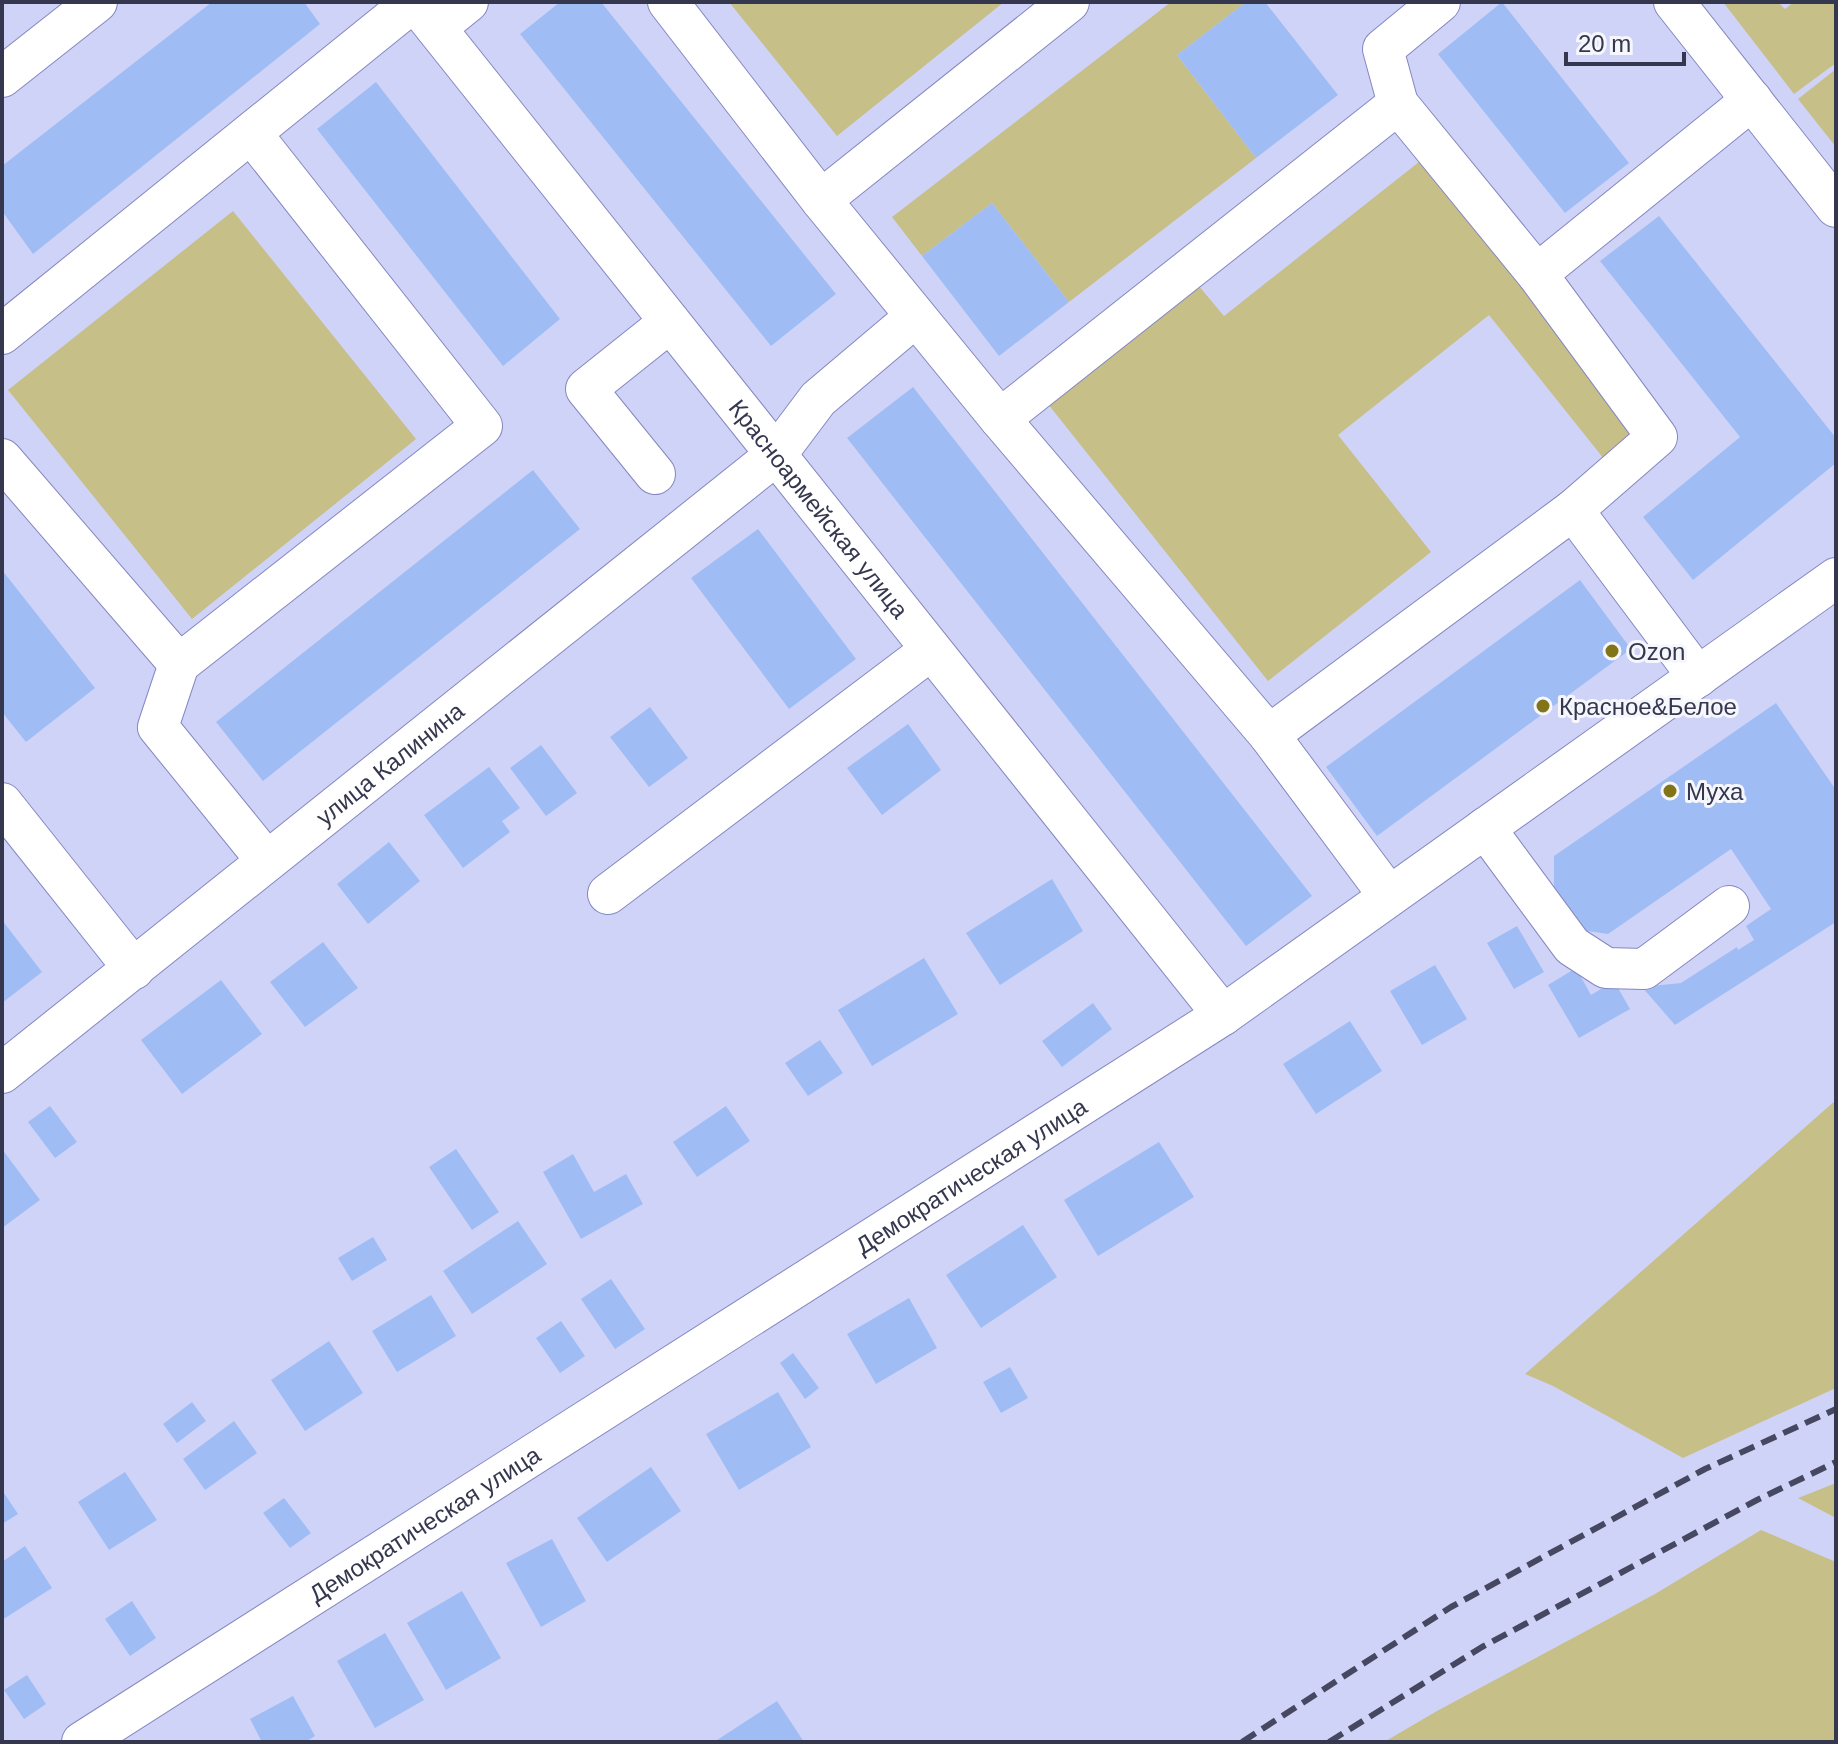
<svg xmlns="http://www.w3.org/2000/svg" width="1838" height="1744" viewBox="0 0 1838 1744" font-family="Arial,sans-serif">
<style>
.green{fill:#c7bf88}
.building{fill:#9fbdf4}
.lines{fill:none;stroke-linecap:round;stroke-linejoin:round}
.minor-casing{stroke:#8587c0;stroke-width:42}
.minor{stroke:#fff;stroke-width:40}
.rail{stroke:#464861;stroke-width:6;stroke-dasharray:16 8;stroke-linecap:butt}
.poi-dot{fill:#817518;stroke:#f6f7fd;stroke-width:3}
.labels{text-anchor:middle;dominant-baseline:central;stroke-width:6;stroke-linejoin:round;paint-order:stroke}
.street-label{font-size:24px;fill:#35374f;stroke:#f6f7fd}
.poi-label{font-size:24px;fill:#35374f;stroke:#f6f7fd;text-anchor:start}
</style>
<rect width="100%" height="100%" fill="#d0d3f8"/>
<path class="green" d="M 729,2 L 1004,2 L 837,136 Z
M 1171,2 L 1246,2 L 1177,55 L 1256,158 L 1069,302 L 992,203 L 922,256 L 892,217 Z
M 1723,2 L 1778,2 L 1785,9 L 1794,2 L 1836,2 L 1836,63 L 1794,94 Z
M 1836,69 L 1836,147 L 1798,99 Z
M 1424,158 L 1640,430 L 1604,459 L 1489,315 L 1338,435 L 1431,552 L 1268,681 L 1048,404 L 1198,285 L 1224,316 Z
M 233,211 L 416,439 L 192,619 L 8,390 Z
M 1836,1100 L 1836,1388 L 1683,1458 L 1553,1386 L 1525,1374 Z
M 1836,1483 L 1836,1518 L 1798,1498 Z
M 1761,1530 L 1836,1562 L 1836,1742 L 1384,1742 L 1437,1711 L 1655,1594 Z"/>
<path class="building" d="M 212,2 L 304,2 L 320,24 L 33,254 L 2,211 L 2,166 Z
M 560,2 L 601,2 L 836,294 L 771,346 L 520,34 Z
M 1246,2 L 1265,2 L 1338,95 L 1256,158 L 1177,55 Z
M 1502,2 L 1629,163 L 1565,213 L 1438,54 Z
M 376,82 L 560,319 L 503,366 L 317,129 Z
M 992,203 L 1069,302 L 999,356 L 922,256 Z
M 1659,216 L 1836,438 L 1836,463 L 1693,580 L 1643,517 L 1740,437 L 1600,261 Z
M 913,387 L 1312,896 L 1246,946 L 847,438 Z
M 533,470 L 580,529 L 263,781 L 216,722 Z
M 758,529 L 856,659 L 789,709 L 691,578 Z
M 2,570 L 95,688 L 26,742 L 2,712 Z
M 1580,580 L 1631,649 L 1377,836 L 1326,767 Z
M 1776,703 L 1836,790 L 1836,922 L 1675,1025 L 1642,987 L 1681,983 L 1737,947 L 1738,950 L 1754,940 L 1746,926 L 1771,909 L 1731,849 L 1608,934 L 1581,930 L 1554,892 L 1554,856 Z
M 650,707 L 688,758 L 649,787 L 610,737 Z
M 908,724 L 941,770 L 882,815 L 847,768 Z
M 541,745 L 577,793 L 546,816 L 510,768 Z
M 489,767 L 520,808 L 502,821 L 510,832 L 463,868 L 424,815 Z
M 389,842 L 420,881 L 368,924 L 337,884 Z
M 1052,879 L 1083,931 L 1000,985 L 966,933 Z
M 2,920 L 42,972 L 2,1003 Z
M 1517,926 L 1544,972 L 1514,989 L 1487,943 Z
M 323,942 L 358,988 L 305,1027 L 270,982 Z
M 924,958 L 958,1014 L 872,1066 L 838,1010 Z
M 1435,965 L 1467,1019 L 1422,1045 L 1390,991 Z
M 1576,968 L 1591,995 L 1614,981 L 1630,1009 L 1579,1038 L 1548,985 Z
M 221,980 L 262,1034 L 182,1094 L 141,1040 Z
M 1093,1003 L 1112,1029 L 1062,1067 L 1042,1041 Z
M 1350,1021 L 1382,1071 L 1316,1114 L 1283,1064 Z
M 820,1040 L 843,1073 L 808,1096 L 785,1063 Z
M 50,1106 L 77,1142 L 55,1158 L 28,1122 Z
M 726,1106 L 750,1141 L 697,1177 L 673,1142 Z
M 1159,1142 L 1194,1197 L 1098,1256 L 1064,1200 Z
M 2,1149 L 40,1200 L 2,1228 Z
M 456,1149 L 499,1212 L 472,1230 L 429,1167 Z
M 573,1154 L 594,1192 L 626,1174 L 643,1204 L 581,1239 L 543,1172 Z
M 518,1221 L 547,1264 L 472,1314 L 443,1271 Z
M 1023,1225 L 1057,1277 L 981,1328 L 946,1275 Z
M 373,1237 L 387,1260 L 352,1281 L 338,1258 Z
M 611,1279 L 645,1329 L 615,1349 L 581,1299 Z
M 431,1295 L 456,1336 L 397,1372 L 372,1331 Z
M 909,1298 L 937,1348 L 876,1384 L 847,1334 Z
M 561,1321 L 585,1356 L 560,1373 L 536,1338 Z
M 329,1341 L 363,1393 L 305,1431 L 271,1380 Z
M 793,1353 L 819,1388 L 805,1399 L 780,1363 Z
M 1010,1367 L 1028,1398 L 1001,1413 L 983,1382 Z
M 778,1392 L 811,1447 L 739,1490 L 706,1434 Z
M 192,1402 L 206,1421 L 177,1443 L 163,1424 Z
M 234,1421 L 257,1453 L 205,1490 L 183,1459 Z
M 651,1467 L 681,1511 L 607,1562 L 577,1518 Z
M 125,1472 L 157,1520 L 109,1550 L 78,1502 Z
M 2,1490 L 18,1514 L 2,1524 Z
M 284,1498 L 311,1533 L 290,1548 L 263,1513 Z
M 552,1539 L 586,1601 L 541,1627 L 506,1563 Z
M 25,1546 L 52,1588 L 2,1620 L 2,1562 Z
M 462,1591 L 501,1658 L 446,1690 L 407,1623 Z
M 132,1601 L 156,1638 L 130,1656 L 105,1619 Z
M 385,1633 L 424,1700 L 375,1728 L 337,1661 Z
M 27,1675 L 46,1704 L 24,1719 L 4,1690 Z
M 293,1696 L 315,1736 L 305,1742 L 262,1742 L 250,1719 Z
M 777,1701 L 804,1742 L 714,1742 Z"/>
<g class="lines">
<g class="minor-casing">
<g id="minor">
<path id="s1" d="M 415,2 L 1223,1015"/>
<path d="M 668,2 L 821,200"/>
<path d="M 1069,2 L 821,200 L 1000,419 L 1398,104"/>
<path d="M 1440,2 L 1383,49 L 1398,104 L 1537,274 L 1657,437 L 1573,510"/>
<path d="M 1674,2 L 1836,207"/>
<path d="M 436,28 L 468,2"/>
<path d="M 2,77 L 97,2"/>
<path d="M 251,133 L 482,426 L 179,664 L 158,727 L 266,860"/>
<path d="M 1537,274 L 1752,100"/>
<path d="M 2,334 L 413,2"/>
<path d="M 1000,419 L 1269,735"/>
<path d="M 2,459 L 179,664"/>
<path d="M 655,474 L 586,389 L 670,322"/>
<path d="M 2,803 L 134,969"/>
<path d="M 1485,828 L 1572,946 L 1606,968 L 1644,969 L 1729,906"/>
<path d="M 608,894 L 931,650"/>
<path d="M 1389,896 L 1269,735 L 1573,510 L 1698,677"/>
<path id="s2" d="M 2,1073 L 776,455 L 818,399 L 915,317"/>
<path id="s3" d="M 82,1742 L 1223,1015 L 1836,578"/>
</g>
</g>
<use href="#minor" class="minor"/>
<path class="rail" d="M 1242,1742 L 1451,1607 L 1705,1469 L 1836,1409
M 1329,1742 L 1482,1647 L 1757,1500 L 1836,1462"/>
</g>
<g class="poi-dot">
<circle cx="1612" cy="651" r="8"/>
<circle cx="1543" cy="706" r="8"/>
<circle cx="1670" cy="791" r="8"/>
</g>
<g class="labels">
<g class="street-label">
<text stroke="none"><textPath href="#s1" startOffset="648">Красноармейская улица</textPath></text>
<text stroke="none"><textPath href="#s2" startOffset="496">улица Калинина</textPath></text>
<text stroke="none"><textPath href="#s3" startOffset="1054">Демократическая улица</textPath></text>
<text stroke="none"><textPath href="#s3" startOffset="406">Демократическая улица</textPath></text>
</g>
<g class="poi-label">
<text x="1628" y="651">Ozon</text>
<text x="1559" y="706">Красное&amp;Белое</text>
<text x="1686" y="791">Муха</text>
</g>
</g>
<rect width="1838" height="1744" fill="none" stroke="#35374f" stroke-width="8"/>
<path d="M1566 52v12h118v-12" fill="none" stroke="#35374f" stroke-width="4"/>
<text x="1578" y="52" font-size="24" fill="#35374f" stroke="#f6f7fd" stroke-width="6" paint-order="stroke">20 m</text>
</svg>
